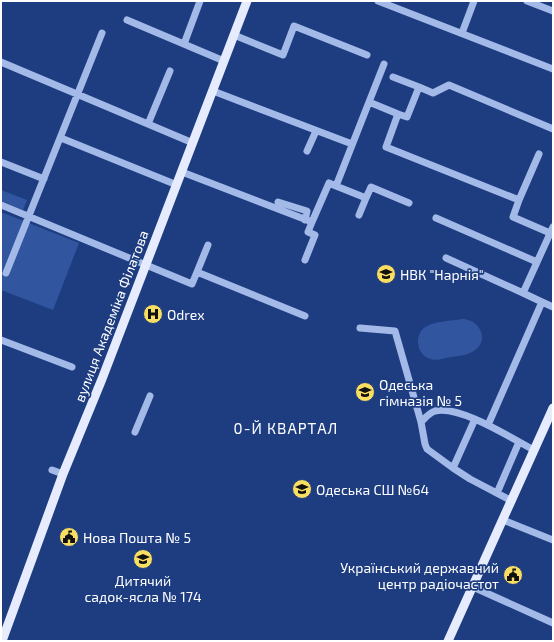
<svg xmlns="http://www.w3.org/2000/svg" width="554" height="642" viewBox="0 0 554 642" font-family="'Exo 2',sans-serif">
<style>
.green{fill:#31559f}
.lines{fill:none;stroke-linecap:round;stroke-linejoin:round}
.minor{stroke:#a3bae9;stroke-width:7}
.major{stroke:#e6ecfe;stroke-width:9}
.labels{text-anchor:middle;dominant-baseline:central;stroke-width:3.5;stroke-linejoin:round;paint-order:stroke}
.poi-label{font-size:14px;fill:#fff;stroke:#1e3d81;text-anchor:start}
.street-label{font-size:14px;fill:#fff;stroke:#1e3d81}
.neighbourhood-label{font-size:15px;letter-spacing:1px;fill:#fff;stroke:#1e3d81}
</style>
<rect width="100%" height="100%" fill="#1e3d81"/>
<path class="green" d="M 1,190 L 27,200 L 23,210 L 1,201 Z
M 1,212 L 79,243 L 53,310 L 1,290 Z
M 462,319 C 479,319 490,339 475,350 C 468,356 455,356 446,358 C 441,359 436,361 431,359 C 416,356 413,333 427,326 C 437,321 451,321 462,319 Z"/>
<g class="lines">
<path class="minor" d="M 378,1 L 553,69
M 527,1 L 553,11
M 127,20 L 224,61
M 462,33 L 474,1
M 234,35 L 283,55 L 294,26 L 367,55
M 184,44 L 200,1
M 1,62 L 193,143
M 393,77 L 419,87 L 407,117 L 398,114
M 419,87 L 433,93 L 449,85 L 553,129
M 213,91 L 352,144
M 369,102 L 384,64
M 148,124 L 170,71
M 61,138 L 177,185
M 307,151 L 316,131
M 1,162 L 44,179
M 182,172 L 312,222 L 329,183 L 336,186 L 369,102 L 398,114 L 386,147 L 519,200 L 513,217 L 550,233
M 336,186 L 366,198 L 359,215
M 366,198 L 371,187 L 409,203
M 519,200 L 539,154
M 278,202 L 307,211 L 305,220
M 1,205 L 192,284 L 197,272 L 305,316
M 436,218 L 537,262
M 446,258 L 523,293
M 305,260 L 315,235 L 308,232 L 312,222
M 197,272 L 208,245
M 6,273 L 102,33
M 542,302 L 523,293 L 553,227
M 360,328 L 395,331 L 421,422 L 425,444 L 427,449 L 453,468
M 1,340 L 72,367
M 475,419 L 453,468 L 470,479 L 512,501
M 421,422 C 425,418 429,413 435,411 C 460,405 511,438 534,450
M 488,425 L 542,302 L 553,307
M 135,432 L 150,396
M 52,470 L 63,474
M 497,493 L 519,442
M 503,520 L 553,540
M 473,587 L 553,623"/>
<path class="major" d="M 2,641 L 63,474 L 102,379 L 247,1
M 448,641 L 553,408"/>
</g>
<defs>
<g id="school-disc" transform="scale(1)"><circle r="9.5" fill="#f8de61" stroke="#1e3d81"/><path d="M0-5L7-2L0 1L-7-2ZM-4 1L0 2.5L4 1V4Q0 6-4 4Z" fill="#111"/></g>
<g id="hospital-disc" transform="scale(1)"><circle r="9.5" fill="#f8de61" stroke="#1e3d81"/><path d="M-5-5h3v3.5h4V-5h3V5h-3V1.5h-4V5h-3Z" fill="#111"/></g>
<g id="civic-disc" transform="scale(1)"><circle r="9.5" fill="#f8de61" stroke="#1e3d81"/><path d="M-.6-6.5H3V-4.5H.6V-3L4-1V1h2V6H-6V1h2V-1L-.6-3ZM-1.2 2.5V6h2.4V2.5Z" fill="#111"/></g>
</defs>
<g fill-rule="evenodd">
<use href="#school-disc" x="386" y="274"/>
<use href="#hospital-disc" x="153" y="314"/>
<use href="#school-disc" x="365" y="392"/>
<use href="#school-disc" x="302" y="489"/>
<use href="#civic-disc" x="69" y="537"/>
<use href="#school-disc" x="143" y="559"/>
<use href="#civic-disc" x="513" y="575"/>
</g>
<g class="labels">
<g class="poi-label">
<text x="400" y="274">НВК "Нарнія"</text>
<text x="167" y="314">Odrex</text>
<text x="379" y="384">Одеська<tspan x="379" dy="16">гімназія № 5</tspan></text>
<text x="316" y="489">Одеська СШ №64</text>
<text x="83" y="537">Нова Пошта № 5</text>
<text x="499" y="567" text-anchor="end">Український державний<tspan x="499" dy="16">центр радіочастот</tspan></text>
<text x="143" y="580" text-anchor="middle">Дитячий<tspan x="143" dy="16">садок-ясла № 174</tspan></text>
</g>
<g class="street-label">
<text transform="translate(111 316) rotate(-69)">вулиця Академіка Філатова</text>
</g>
<g class="neighbourhood-label">
<text x="286" y="428">0-Й КВАРТАЛ</text>
</g>
</g>
<rect width="554" height="642" fill="none" stroke="#ffffff" stroke-width="4"/>
</svg>
